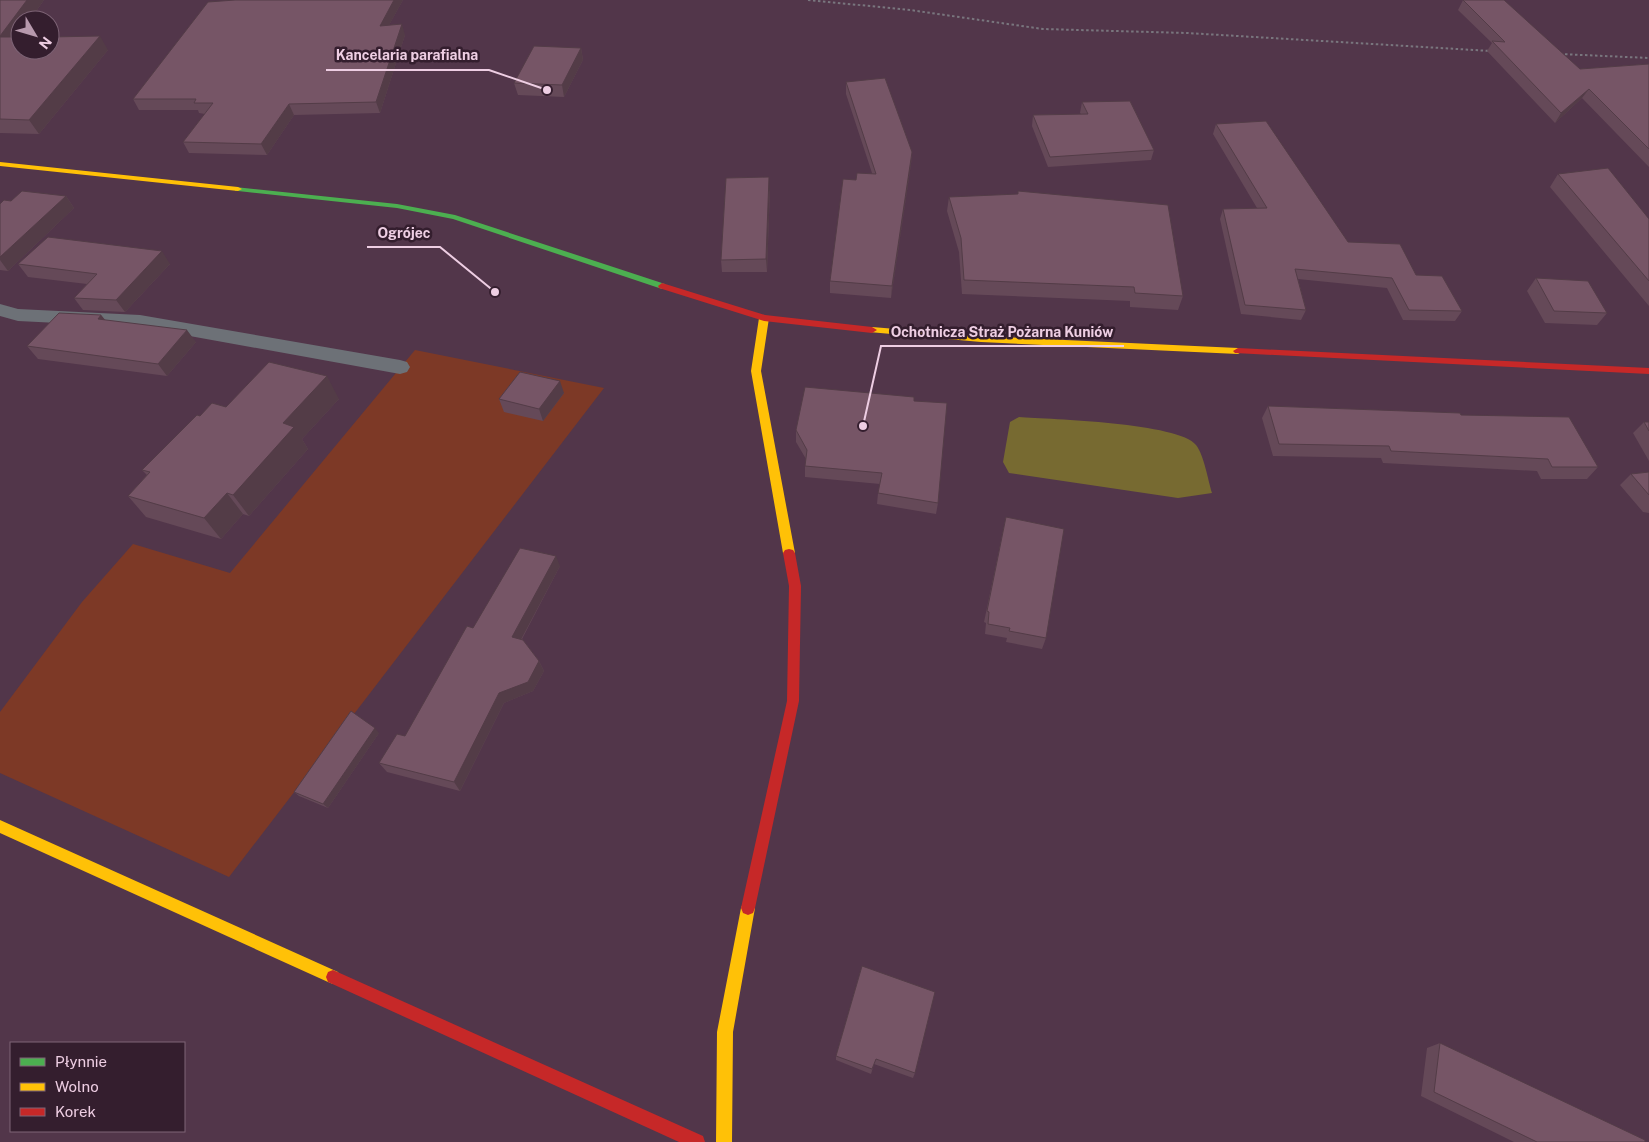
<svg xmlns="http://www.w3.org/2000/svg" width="1649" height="1142" viewBox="0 0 1649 1142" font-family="'Public Sans',sans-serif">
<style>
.green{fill:#7d3926}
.water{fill:#776a31}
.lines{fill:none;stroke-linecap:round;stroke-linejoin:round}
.path{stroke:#79767e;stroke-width:2;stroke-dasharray:2.5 2.5;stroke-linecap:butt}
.lane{fill:#6d7177;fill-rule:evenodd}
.fast{fill:#4caf50;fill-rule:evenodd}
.slow{fill:#ffc107;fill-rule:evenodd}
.jam{fill:#c62828;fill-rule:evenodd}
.wall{fill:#654958}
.shaded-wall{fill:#533c47}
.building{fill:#765566;stroke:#533c47}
.leader{fill:none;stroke:#eecee3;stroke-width:2}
.callout-dot{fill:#eecee3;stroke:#341e2e;stroke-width:2}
.callout-label{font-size:14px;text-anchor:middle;font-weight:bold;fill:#eecee3;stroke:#341e2e;stroke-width:5;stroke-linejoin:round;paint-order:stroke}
</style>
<rect width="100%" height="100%" fill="#52364a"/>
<path class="green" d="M 415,350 L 604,388 L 229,877 L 0,773 L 0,712 L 82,602 L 133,544 L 230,573 Z"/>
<path class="water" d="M 1019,417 C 1050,419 1180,423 1196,445 C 1204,455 1208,480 1212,493 L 1178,498 L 1009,473 L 1003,462 L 1010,422 Z"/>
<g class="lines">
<path class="path" d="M 808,0 L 910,10 L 1043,29 L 1187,33 L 1491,51
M 1560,54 L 1649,58"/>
<path class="lane" d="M 0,304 L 18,309 L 140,315 L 400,360 L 407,362 L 410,367 L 407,372 L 400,374 L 140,327 L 18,321 L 0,316 Z"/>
<path class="fast" d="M 235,187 L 397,204 L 455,215 L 665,284 L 666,286 L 662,289 L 659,288 L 453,219 L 397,208 L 238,191 L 235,191 Z"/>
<path class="slow" d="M 0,162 L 238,187 L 242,189 L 238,191 L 0,166 Z
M 764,315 L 769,318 L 761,371 L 795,553 L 793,556 L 785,556 L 783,553 L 751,371 L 759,318 Z
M 872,327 L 981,336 L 1238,348 L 1243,351 L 1238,354 L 981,342 L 869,332 L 869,328 Z
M 0,820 L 338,972 L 340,977 L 338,982 L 333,984 L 328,982 L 0,833 Z
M 748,901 L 753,903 L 755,908 L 733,1032 L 732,1142 L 716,1142 L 717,1032 L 741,908 L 743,903 Z"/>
<path class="jam" d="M 662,283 L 765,315 L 872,327 L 877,330 L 872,333 L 764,321 L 659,288 L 658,286 Z
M 1238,348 L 1649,368 L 1649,374 L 1235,353 L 1233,351 Z
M 789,549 L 793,550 L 795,553 L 801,586 L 799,701 L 755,908 L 753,913 L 748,915 L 743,913 L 741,908 L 787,701 L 789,586 L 783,553 L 785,550 Z
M 333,970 L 703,1136 L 705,1142 L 679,1142 L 328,982 L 326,977 L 328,972 Z"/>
</g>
<path class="wall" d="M 0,0 L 44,0 L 30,20 L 20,20 L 20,34 L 18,37 L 108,50 L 39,134 L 0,133 Z
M 235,0 L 403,0 L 389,25 L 405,35 L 380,113 L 294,115 L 267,155 L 189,153 L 183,142 L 205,114 L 199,113 L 198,110 L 139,110 L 133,99 Z
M 1463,0 L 1580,69 L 1649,64 L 1649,167 L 1582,98 L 1555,123 L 1487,51 L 1492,43 L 1458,10 Z
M 581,48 L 583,60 L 564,97 L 518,95 L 514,83 Z
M 846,82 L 912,152 L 911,164 L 891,298 L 830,293 L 830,281 L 872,173 L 846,94 Z
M 1082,102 L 1154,150 L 1151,160 L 1048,167 L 1032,126 L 1033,115 L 1081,114 L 1080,113 Z
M 1216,124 L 1348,242 L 1416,275 L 1462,311 L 1455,321 L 1403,320 L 1387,288 L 1298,279 L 1306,310 L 1301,320 L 1241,314 L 1220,219 L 1223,209 L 1257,208 L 1213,134 Z
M 1558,174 L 1649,219 L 1649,306 L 1550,187 Z
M 770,189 L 767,272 L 722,272 L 721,260 Z
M 66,196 L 74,208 L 8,271 L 0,270 L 0,204 L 11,201 Z
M 949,197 L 1183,296 L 1178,310 L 1130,307 L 1130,301 L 962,294 L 959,252 L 947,211 Z
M 18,264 L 170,264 L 125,312 L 83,310 L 74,298 L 87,284 L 28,277 Z
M 1536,278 L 1607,313 L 1597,325 L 1545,323 L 1527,291 Z
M 101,315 L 105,320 L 196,342 L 167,376 L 38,359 L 27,346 Z
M 564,393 L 543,421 L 504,412 L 499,399 Z
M 339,399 L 302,439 L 308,449 L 249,516 L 243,514 L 221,539 L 146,517 L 128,496 L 147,475 L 142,470 L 226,407 Z
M 914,401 L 938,503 L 936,514 L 877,504 L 878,493 L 880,484 L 805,477 L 805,466 L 806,459 L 796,442 L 796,430 Z
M 1268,406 L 1461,415 L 1598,467 L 1587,479 L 1541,479 L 1537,471 L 1383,463 L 1381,458 L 1273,456 L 1262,418 Z
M 1644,422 L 1649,422 L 1649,461 L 1633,433 Z
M 1649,472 L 1649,513 L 1643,512 L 1620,485 L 1631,474 Z
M 1006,517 L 1046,638 L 1042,649 L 1006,642 L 1007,638 L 985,634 L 986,623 L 984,622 Z
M 560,566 L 522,639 L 539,661 L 544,671 L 533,691 L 504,703 L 460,791 L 387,772 L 379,763 L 405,736 L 473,628 Z
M 379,733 L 328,808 L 299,796 L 294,792 Z
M 862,966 L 915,1073 L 913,1078 L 874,1064 L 871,1074 L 836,1060 L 836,1056 Z
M 1440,1043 L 1645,1142 L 1514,1142 L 1421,1096 L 1427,1048 Z"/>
<path class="shaded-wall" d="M 27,0 L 44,0 L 30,20 L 20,20 L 20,34 L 8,50 L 0,38 L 0,36 Z
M 394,0 L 403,0 L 383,36 L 380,26 Z
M 402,24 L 405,35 L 380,113 L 376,102 Z
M 100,36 L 108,50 L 39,134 L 29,120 Z
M 581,48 L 583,60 L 564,97 L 562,85 Z
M 1589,89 L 1582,98 L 1555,123 L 1561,113 Z
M 289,104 L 294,115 L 267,155 L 261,144 Z
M 912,152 L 911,164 L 891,298 L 892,286 Z
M 769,177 L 770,189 L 767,272 L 766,259 Z
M 66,196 L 74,208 L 8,271 L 0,260 L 0,257 Z
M 162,251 L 170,264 L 125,312 L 116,300 Z
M 101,315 L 111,327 L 98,319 Z
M 187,330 L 196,342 L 167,376 L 158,364 Z
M 327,376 L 339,399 L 302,439 L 308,449 L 249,516 L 233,495 L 283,423 Z
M 560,381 L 564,393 L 543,421 L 539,409 Z
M 227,493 L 243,514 L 221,539 L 204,518 Z
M 556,556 L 560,566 L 517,647 L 512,637 Z
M 539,661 L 544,671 L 533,691 L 504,703 L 460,791 L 454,782 L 499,693 Z
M 375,728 L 379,733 L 328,808 L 323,804 Z"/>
<path class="building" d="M 0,0 L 27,0 L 0,36 Z
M 235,0 L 394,0 L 380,26 L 402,24 L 376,102 L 289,104 L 261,144 L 183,142 L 213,103 L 194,103 L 196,99 L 133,99 L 208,2 Z
M 1463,0 L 1504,0 L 1580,69 L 1649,64 L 1649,149 L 1589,89 L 1561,113 L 1492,41 L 1505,42 Z
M 100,36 L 29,120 L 0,119 L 0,37 L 20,37 L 20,50 L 50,50 L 50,37 Z
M 534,46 L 581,48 L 562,85 L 514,83 Z
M 885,78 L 912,152 L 892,286 L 830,281 L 843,179 L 856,180 L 857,173 L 876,174 L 846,82 Z
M 1130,101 L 1154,150 L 1050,157 L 1033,115 L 1088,114 L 1082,102 Z
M 1266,121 L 1348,242 L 1400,244 L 1416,275 L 1442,276 L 1462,311 L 1409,310 L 1392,278 L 1295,269 L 1306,310 L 1245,305 L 1223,209 L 1267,208 L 1216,124 Z
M 1608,168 L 1649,219 L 1649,281 L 1558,174 Z
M 769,177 L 766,259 L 721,260 L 726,178 Z
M 22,191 L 66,196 L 0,257 L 0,204 L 4,200 L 11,201 Z
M 1018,191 L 1168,205 L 1183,296 L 1135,293 L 1134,287 L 964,280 L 961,238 L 949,197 L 1018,194 Z
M 48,237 L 162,251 L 116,300 L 74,298 L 97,274 L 18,264 Z
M 1536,278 L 1588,281 L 1607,313 L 1554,311 Z
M 59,313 L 101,315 L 98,319 L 187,330 L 158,364 L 27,346 Z
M 269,362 L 327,376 L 283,423 L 294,427 L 233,495 L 227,493 L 204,518 L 128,496 L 150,472 L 142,470 L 197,415 L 200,416 L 212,403 L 226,407 Z
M 520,372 L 560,381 L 539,409 L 499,399 Z
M 805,387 L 914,397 L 914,401 L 947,403 L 938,503 L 878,493 L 882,473 L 805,466 L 807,450 L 796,430 Z
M 1268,406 L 1460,413 L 1461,415 L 1569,417 L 1598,467 L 1552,467 L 1548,459 L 1391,451 L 1389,446 L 1279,444 Z
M 1644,422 L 1649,422 L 1649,431 Z
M 1649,472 L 1649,495 L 1631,474 Z
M 1006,517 L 1064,529 L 1046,638 L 1009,631 L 1010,628 L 988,624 L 989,612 L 987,611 Z
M 520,548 L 556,556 L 512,637 L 523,640 L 539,661 L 528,682 L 499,693 L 454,782 L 379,763 L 397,734 L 405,736 L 467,626 L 473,628 Z
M 351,711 L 375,728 L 323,804 L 294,792 Z
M 862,966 L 935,992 L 915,1073 L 876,1059 L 872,1069 L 836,1056 Z
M 1440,1043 L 1645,1140 L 1645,1142 L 1537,1142 L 1434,1092 Z"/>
<path class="leader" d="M547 90L489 70H326M495 292L440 247H367M863 426L881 346H1124"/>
<g class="callout-dot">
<circle cx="547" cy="90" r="5"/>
<circle cx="495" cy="292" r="5"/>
<circle cx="863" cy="426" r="5"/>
</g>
<g class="callout-label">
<text x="407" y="60">Kancelaria parafialna</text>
<text x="404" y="238">Ogrójec</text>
<text x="1002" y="337">Ochotnicza Straż Pożarna Kuniów</text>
</g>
<rect x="10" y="1042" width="175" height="90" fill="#341e2e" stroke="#7e6476"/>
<rect x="20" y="1058" width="25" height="8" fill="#4caf50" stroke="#7e6476"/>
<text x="55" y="1067" font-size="15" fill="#eecee3">Płynnie</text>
<rect x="20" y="1083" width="25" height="8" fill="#ffc107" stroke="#7e6476"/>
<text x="55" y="1092" font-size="15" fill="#eecee3">Wolno</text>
<rect x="20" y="1108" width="25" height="8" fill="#c62828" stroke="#7e6476"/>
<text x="55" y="1117" font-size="15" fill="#eecee3">Korek</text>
<g transform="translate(35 35) rotate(128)"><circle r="24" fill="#341e2e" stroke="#7e6476"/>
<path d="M0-4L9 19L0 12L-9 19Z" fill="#b799ad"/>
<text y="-8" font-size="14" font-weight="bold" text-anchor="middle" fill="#eecee3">N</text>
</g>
</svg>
